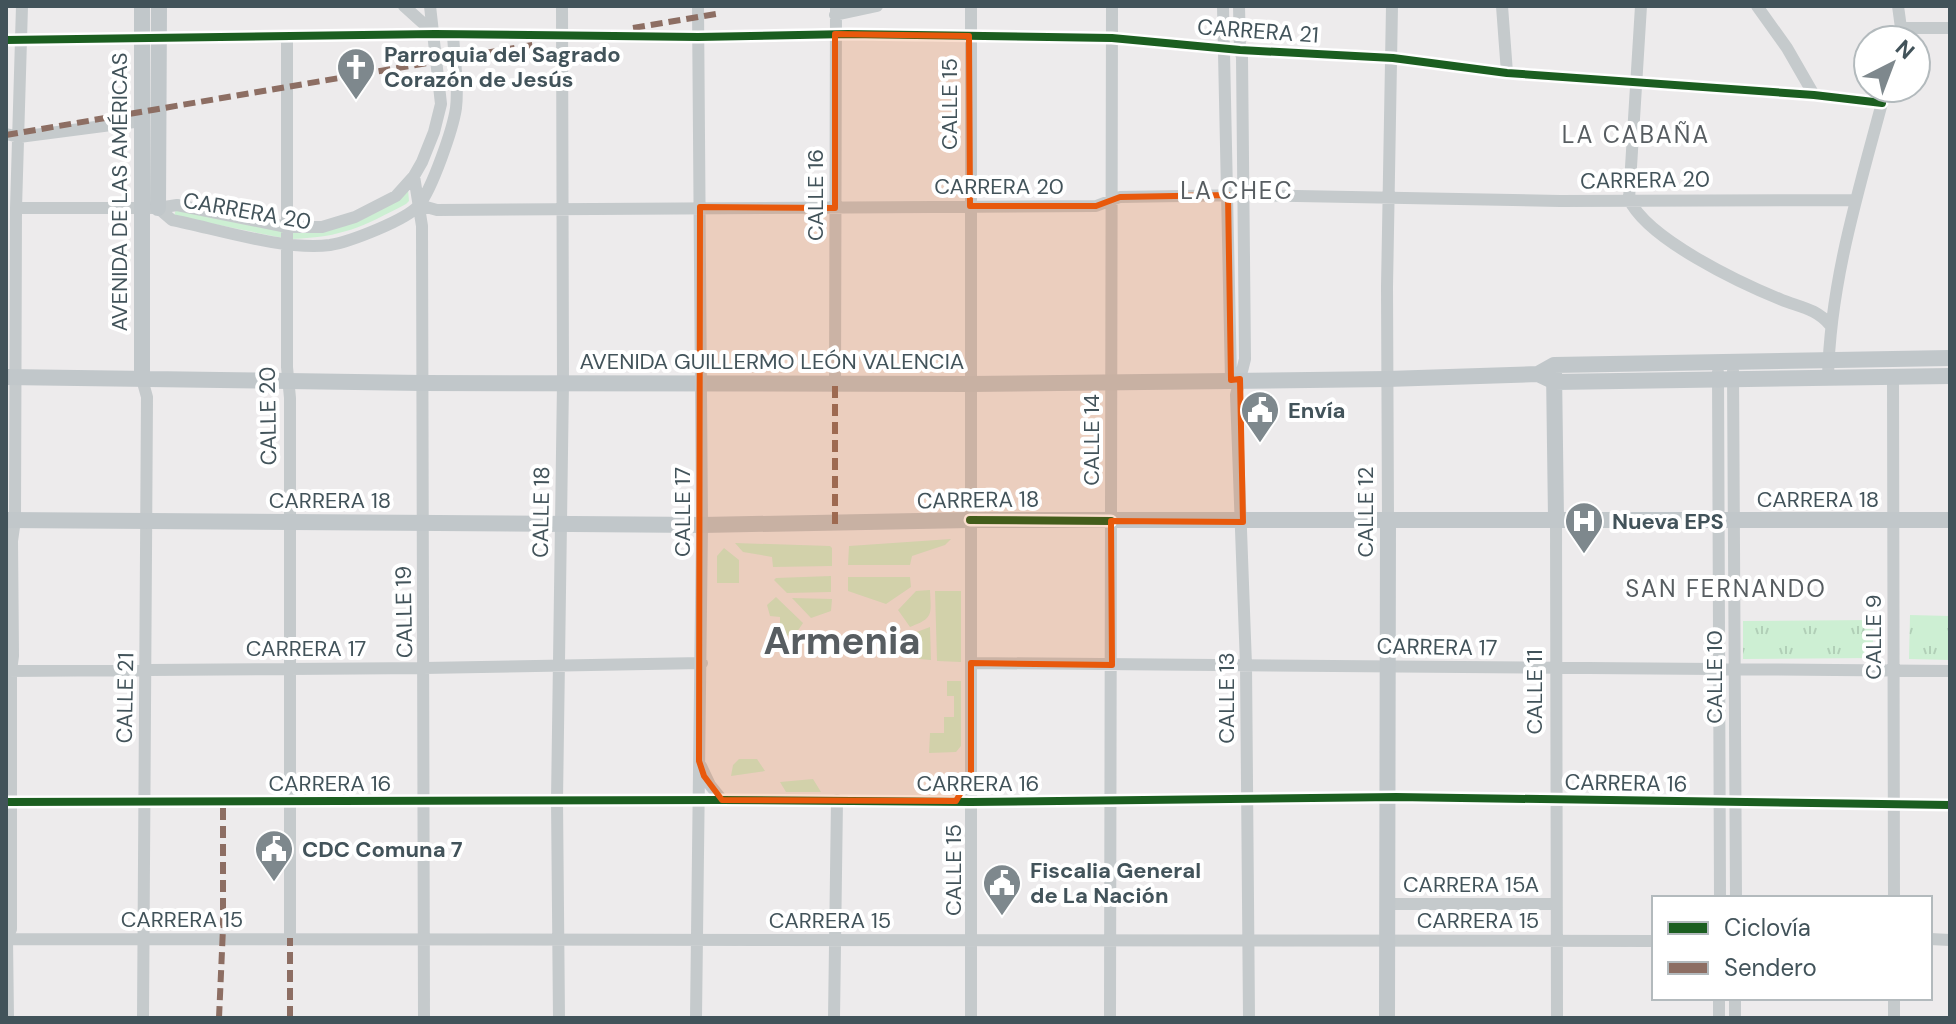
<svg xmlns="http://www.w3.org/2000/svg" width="1956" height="1024" viewBox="0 0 1956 1024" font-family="'DM Sans',sans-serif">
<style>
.grass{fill:url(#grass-tufts)}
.garden{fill:#cdefd3}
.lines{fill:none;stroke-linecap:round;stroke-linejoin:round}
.minor{stroke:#c5cacc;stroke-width:12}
.major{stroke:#c1c7ca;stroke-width:16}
.quiet{stroke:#8d6e63;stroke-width:6;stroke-dasharray:12 6;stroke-linecap:butt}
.cycleway-casing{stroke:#fff;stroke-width:13}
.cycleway{stroke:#1b5e20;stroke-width:8}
.marked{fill:#e8590c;fill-opacity:0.2;stroke:#e8590c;stroke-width:6;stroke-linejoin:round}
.labels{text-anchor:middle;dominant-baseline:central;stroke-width:8;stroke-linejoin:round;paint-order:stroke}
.street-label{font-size:22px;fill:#42535a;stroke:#fff}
.poi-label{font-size:22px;font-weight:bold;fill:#42535a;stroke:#fff;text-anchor:start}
.neighbourhood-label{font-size:24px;letter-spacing:2px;fill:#575d61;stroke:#fff}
.town-label{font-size:38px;font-weight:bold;fill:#575d61;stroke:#fff}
</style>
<defs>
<pattern id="grass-tufts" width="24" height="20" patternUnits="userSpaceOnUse" patternTransform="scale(2)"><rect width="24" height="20" fill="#cdefd3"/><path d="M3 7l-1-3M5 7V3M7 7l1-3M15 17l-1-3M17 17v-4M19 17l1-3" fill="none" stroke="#b1cfb7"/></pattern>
</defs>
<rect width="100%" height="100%" fill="#edebec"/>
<path class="grass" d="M 1910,615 L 1950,616 L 1950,660 L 1909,659 Z
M 1873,620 L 1873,658 L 1743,659 L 1743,621 Z"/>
<path class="garden" d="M 408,189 L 409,201 L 406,204 C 362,227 343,237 292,239 L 292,231 L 324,231 Z
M 176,209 L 284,230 L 283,238 L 174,216 Z
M 951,539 L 945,545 L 912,556 L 910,565 L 848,565 L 849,546 Z
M 735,543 L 830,546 L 832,548 L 832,566 L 773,567 L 772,557 L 743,552 Z
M 724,548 L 739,560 L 739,583 L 717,583 L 717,556 Z
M 831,576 L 831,592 L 787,593 L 774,580 L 776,578 Z
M 848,577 L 910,577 L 911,587 L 886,604 L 848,591 Z
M 930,590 C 931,615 934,618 910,627 L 898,610 L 916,591 Z
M 935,591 L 961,591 L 961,662 L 937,661 Z
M 776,597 L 803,623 L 795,635 L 780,636 L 780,617 L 770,616 L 767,605 Z
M 792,598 L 832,599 L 831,611 L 811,618 Z
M 930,627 L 931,660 L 919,659 L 914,633 Z
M 947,681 L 961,681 L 961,746 L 956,752 L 929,753 L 930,733 L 944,733 L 944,717 L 954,717 L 954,696 L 947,696 Z
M 739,759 L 757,759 L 765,771 L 731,776 L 733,765 Z
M 813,779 L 821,792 L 786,792 L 780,782 Z"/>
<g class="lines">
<path class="minor" d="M 404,6 L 435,34
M 971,6 L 971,1018
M 1223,6 L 1231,380
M 1239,6 L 1240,50 L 1242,57 L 1245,359 L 1236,395 L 1246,665 L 1249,1018
M 1502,6 L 1507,73
M 1641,6 L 1629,199 C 1647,239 1740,283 1782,300 C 1800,307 1817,309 1830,325
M 1757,6 L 1787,48 L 1814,95
M 1898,6 L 1901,28 L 1898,40
M 835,15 L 877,6
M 1901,28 L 1950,28
M 287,37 L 287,367 L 290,398 L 290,938
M 6,40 L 435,34 L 698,37 L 848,34 L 1112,38 L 1240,50 L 1393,58 L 1507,73 L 1814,95 L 1882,103
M 6,134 L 19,137 L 142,121
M 414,176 L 422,226 L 424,1018
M 419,205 L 437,210 L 1096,206 L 1120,197 L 1243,195 L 1560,201 L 1856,200
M 16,208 L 158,208 L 177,205 L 287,227 L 322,227 L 355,217 L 396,196 L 414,176 L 422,162 L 434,132 L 441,104 L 430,6
M 158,208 L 172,220 C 217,229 285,251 330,245 C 349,242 407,220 419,205 C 432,189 453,129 456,108 C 459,84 454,58 453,34
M 1733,371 L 1736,898
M 1718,372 L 1720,898
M 1893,377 L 1894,898
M 1828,378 C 1830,279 1861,183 1886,88
M 142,379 L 147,397 L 143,1018
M 835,383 L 836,6
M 1556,519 L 1557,1018
M 1388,520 L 1387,287 L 1392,6
M 971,663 L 1950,671
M 6,671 L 424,668 L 702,663
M 701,766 L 710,785 L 722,800
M 6,802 L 722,800 L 971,802 L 1396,797 L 1950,805
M 1387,904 L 1555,904
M 6,939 L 1654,941
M 1930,939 L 1950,940
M 1894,998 L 1894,1018
M 8,1018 L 7,939 L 11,929 L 11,671 L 13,656 L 12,541 L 15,520 L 16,208 L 22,6
M 559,1018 L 557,800 L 563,383 L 562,6
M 696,1018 L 702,525 L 698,6
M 834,1018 L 837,800
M 1110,1018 L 1112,6
M 1719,1018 L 1719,998
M 1735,1018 L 1735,998"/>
<path class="major" d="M 142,6 L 142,379
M 158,208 L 159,6
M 1554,371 L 1556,519
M 1538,374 L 1554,365 L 1950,358
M 6,377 L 422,383 L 970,384 L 1387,379 L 1538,374 L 1555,382 L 1950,376
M 6,520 L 702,525 L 970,520 L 1950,520
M 1387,1018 L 1388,520"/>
<path class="quiet" d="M 633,28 L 716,14
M 6,135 L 538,44
M 835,524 L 835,383
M 219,1018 L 223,928 L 223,802
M 290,1018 L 290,938"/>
<g class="cycleway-casing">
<path id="cycleway" d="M 6,40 L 435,34 L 698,37 L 848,34 L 1112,38 L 1240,50 L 1393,58 L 1507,73 L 1814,95 L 1882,103
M 970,520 L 1111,521
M 6,802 L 722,800 L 971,802 L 1396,797 L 1950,805"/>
</g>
<use href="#cycleway" class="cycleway"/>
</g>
<path class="marked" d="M 835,34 L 969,36 L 970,206 L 1096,206 L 1120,197 L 1228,195 L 1231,380 L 1240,379 L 1243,522 L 1111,521 L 1112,665 L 971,663 L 971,775 L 956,801 L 722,800 L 704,776 L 699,761 L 700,207 L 835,208 Z"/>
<defs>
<g id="church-pin" transform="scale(2)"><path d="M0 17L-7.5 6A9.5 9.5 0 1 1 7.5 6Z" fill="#7e888d" stroke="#fff"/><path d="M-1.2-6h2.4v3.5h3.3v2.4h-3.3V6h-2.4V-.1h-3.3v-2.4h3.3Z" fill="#fff"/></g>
<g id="civic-pin" transform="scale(2)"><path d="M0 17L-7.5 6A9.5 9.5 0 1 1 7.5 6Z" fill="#7e888d" stroke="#fff"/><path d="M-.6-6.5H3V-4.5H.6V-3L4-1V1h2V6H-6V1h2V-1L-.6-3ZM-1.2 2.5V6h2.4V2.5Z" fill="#fff"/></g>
<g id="hospital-pin" transform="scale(2)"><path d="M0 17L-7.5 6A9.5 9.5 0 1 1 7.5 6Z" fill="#7e888d" stroke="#fff"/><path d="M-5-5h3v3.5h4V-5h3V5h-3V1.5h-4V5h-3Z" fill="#fff"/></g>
</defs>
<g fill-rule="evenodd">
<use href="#church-pin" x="356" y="67"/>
<use href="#civic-pin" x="1260" y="410"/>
<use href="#hospital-pin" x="1584" y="521"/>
<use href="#civic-pin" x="274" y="849"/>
<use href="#civic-pin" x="1002" y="883"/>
</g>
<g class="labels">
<g class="street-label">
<text transform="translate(1258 31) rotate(4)">CARRERA 21</text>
<text transform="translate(949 104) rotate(-90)">CALLE 15</text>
<text transform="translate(1645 180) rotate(-1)">CARRERA 20</text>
<text x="999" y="186">CARRERA 20</text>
<text transform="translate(119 192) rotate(-90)">AVENIDA DE LAS AMÉRICAS</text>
<text transform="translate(815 195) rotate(-90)">CALLE 16</text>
<text transform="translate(247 211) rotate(10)">CARRERA 20</text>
<text x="772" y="361">AVENIDA GUILLERMO LEÓN VALENCIA</text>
<text transform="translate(268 416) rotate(-91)">CALLE 20</text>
<text transform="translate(1091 440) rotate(-90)">CALLE 14</text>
<text x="1818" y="499">CARRERA 18</text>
<text x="330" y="500">CARRERA 18</text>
<text transform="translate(978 500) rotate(-1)">CARRERA 18</text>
<text transform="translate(541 512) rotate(-89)">CALLE 18</text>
<text transform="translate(682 512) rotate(-90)">CALLE 17</text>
<text transform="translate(1365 512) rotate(-90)">CALLE 12</text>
<text transform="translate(404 612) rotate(-91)">CALLE 19</text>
<text transform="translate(1873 637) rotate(-90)">CALLE 9</text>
<text transform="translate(1437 647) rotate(1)">CARRERA 17</text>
<text x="306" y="648">CARRERA 17</text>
<text transform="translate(1714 677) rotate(-90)">CALLE 10</text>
<text transform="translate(1534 692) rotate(-90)">CALLE 11</text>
<text transform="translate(125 698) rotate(-89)">CALLE 21</text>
<text transform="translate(1226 698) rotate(-90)">CALLE 13</text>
<text x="330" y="783">CARRERA 16</text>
<text x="978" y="783">CARRERA 16</text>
<text transform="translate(1626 783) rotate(1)">CARRERA 16</text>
<text transform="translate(953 870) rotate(-90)">CALLE 15</text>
<text x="1471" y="884">CARRERA 15A</text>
<text x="182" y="919">CARRERA 15</text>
<text x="830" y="920">CARRERA 15</text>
<text x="1478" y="920">CARRERA 15</text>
</g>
<g class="poi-label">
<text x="384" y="54">Parroquia del Sagrado<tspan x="384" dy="25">Corazón de Jesús</tspan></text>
<text x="1288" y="410">Envía</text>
<text x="1612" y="521">Nueva EPS</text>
<text x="302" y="849">CDC Comuna 7</text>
<text x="1030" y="870">Fiscalia General<tspan x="1030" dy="25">de La Nación</tspan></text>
</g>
<g class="neighbourhood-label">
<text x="1636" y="134">LA CABAÑA</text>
<text x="1237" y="190">LA CHEC</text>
<text x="1726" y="588">SAN FERNANDO</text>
</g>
<g class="town-label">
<text x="842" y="641">Armenia</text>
</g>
</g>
<rect width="1956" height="1024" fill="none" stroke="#42535a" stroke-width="16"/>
<rect x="1652" y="896" width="280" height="104" fill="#ffffff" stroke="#b3babd" stroke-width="2"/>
<rect x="1668" y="922" width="40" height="12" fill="#1b5e20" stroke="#b3babd" stroke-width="2"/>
<text x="1724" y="936" font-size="24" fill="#42535a">Ciclovía</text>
<rect x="1668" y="962" width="40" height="12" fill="#8d6e63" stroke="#b3babd" stroke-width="2"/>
<text x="1724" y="976" font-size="24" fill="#42535a">Sendero</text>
<g transform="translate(1892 64) rotate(42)"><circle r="38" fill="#ffffff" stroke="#b3babd" stroke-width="2"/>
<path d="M0-6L14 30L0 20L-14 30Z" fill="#7e888d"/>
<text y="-12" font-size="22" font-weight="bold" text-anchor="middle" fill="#42535a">N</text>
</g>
</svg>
